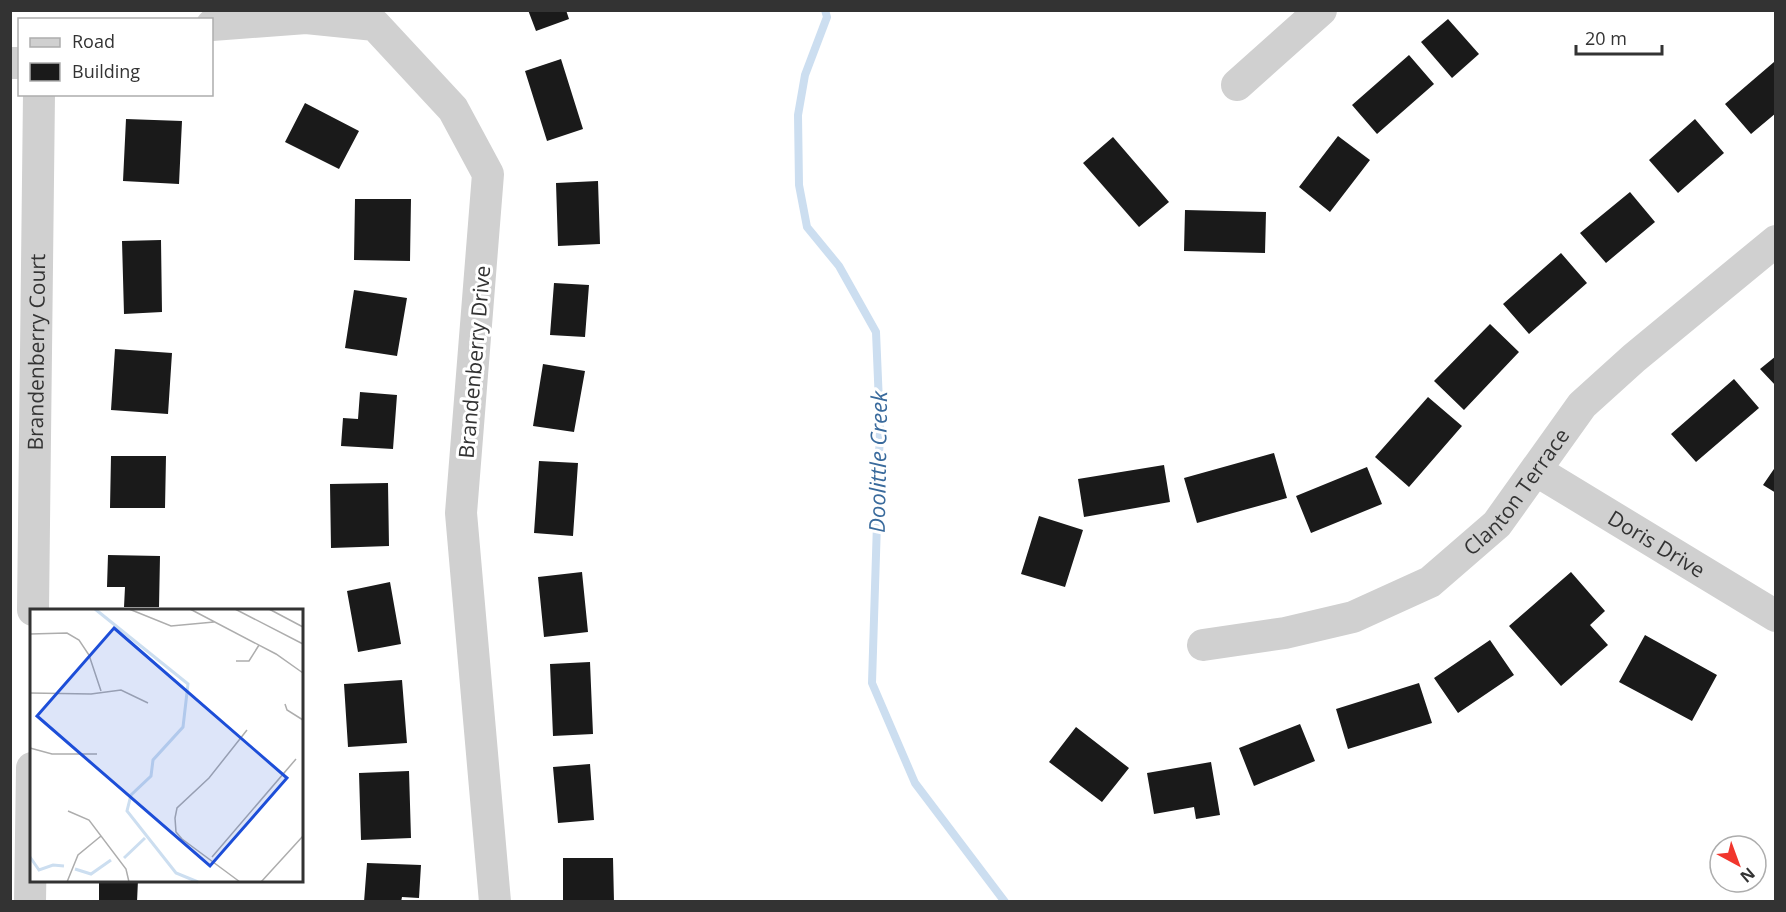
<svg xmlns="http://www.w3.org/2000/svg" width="1786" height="912" viewBox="0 0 1786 912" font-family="'Open Sans',sans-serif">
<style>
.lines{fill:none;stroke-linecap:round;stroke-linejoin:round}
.stream{stroke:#ccdef0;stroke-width:8}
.building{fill:#1a1a1a}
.minor{stroke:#d0d0d0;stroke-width:32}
.labels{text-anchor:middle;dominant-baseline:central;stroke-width:6;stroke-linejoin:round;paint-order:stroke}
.street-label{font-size:21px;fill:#333;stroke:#fff}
.water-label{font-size:22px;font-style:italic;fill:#396a9c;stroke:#fff}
.inset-river{fill:none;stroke:#ccdef0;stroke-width:3}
.inset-road{fill:none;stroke:#adadad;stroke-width:1.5}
.view{fill:#1d4ed8;fill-opacity:0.15;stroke:#1d4ed8;stroke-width:3}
.inset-edge{fill:none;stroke:#333;stroke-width:3}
</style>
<rect width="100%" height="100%" fill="#fff"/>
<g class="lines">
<path class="stream" d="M 825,10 L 827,17 L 805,75 L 798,115 L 799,185 L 807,227 L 839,266 L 876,332 L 880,427 L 872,683 L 915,783 L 1005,902"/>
</g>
<path class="building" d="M 528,10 L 566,10 L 569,19 L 536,31 Z
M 1448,19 L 1479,54 L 1452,78 L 1421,42 Z
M 1409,55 L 1434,84 L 1377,134 L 1352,105 Z
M 561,59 L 583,129 L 547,141 L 525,71 Z
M 1774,62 L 1776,113 L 1751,134 L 1725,104 Z
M 305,103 L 359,131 L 339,169 L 285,142 Z
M 126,119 L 182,121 L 179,184 L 123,181 Z
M 1695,119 L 1724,153 L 1678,193 L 1649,160 Z
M 1338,136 L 1370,160 L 1330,212 L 1299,187 Z
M 1113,137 L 1169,202 L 1139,227 L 1083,163 Z
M 598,181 L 600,244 L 558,246 L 556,183 Z
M 1630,192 L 1655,222 L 1606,263 L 1580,233 Z
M 355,199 L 411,199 L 410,261 L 354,260 Z
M 1185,210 L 1266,212 L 1265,253 L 1184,251 Z
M 161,240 L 162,312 L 124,314 L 122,241 Z
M 1561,253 L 1587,283 L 1529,334 L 1503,304 Z
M 554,283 L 589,285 L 585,337 L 550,335 Z
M 354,290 L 407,298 L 397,356 L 345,348 Z
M 1490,324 L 1519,352 L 1464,410 L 1434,381 Z
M 115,349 L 172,353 L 168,414 L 111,410 Z
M 1776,356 L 1776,386 L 1760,369 Z
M 543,364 L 585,371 L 574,432 L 533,426 Z
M 1734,379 L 1759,408 L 1696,462 L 1671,434 Z
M 360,392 L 397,395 L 393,449 L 341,446 L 343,418 L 358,419 Z
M 1428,397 L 1462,426 L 1409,487 L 1375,457 Z
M 1274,453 L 1287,498 L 1197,523 L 1184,478 Z
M 111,456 L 166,456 L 165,508 L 110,508 Z
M 539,461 L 578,463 L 573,536 L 534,533 Z
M 1164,465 L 1170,502 L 1084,517 L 1078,479 Z
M 1776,466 L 1776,493 L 1763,485 Z
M 1367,467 L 1382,504 L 1311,533 L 1296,496 Z
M 388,483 L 389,546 L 331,548 L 330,484 Z
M 1039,516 L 1083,530 L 1065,587 L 1021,574 Z
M 108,555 L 160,556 L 159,607 L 124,607 L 125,587 L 107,587 Z
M 582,572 L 588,632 L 544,637 L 538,577 Z
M 1571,572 L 1605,611 L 1590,625 L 1608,645 L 1561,686 L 1509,626 Z
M 390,582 L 401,644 L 358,652 L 347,591 Z
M 1645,635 L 1717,675 L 1692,721 L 1619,682 Z
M 1490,640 L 1514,675 L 1458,713 L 1434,678 Z
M 590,662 L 593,734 L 553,736 L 550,664 Z
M 402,680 L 407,743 L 348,747 L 344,684 Z
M 1419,683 L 1432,723 L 1348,749 L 1336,709 Z
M 1300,724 L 1315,761 L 1254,786 L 1239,748 Z
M 1076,727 L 1129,768 L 1102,802 L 1049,762 Z
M 1211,762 L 1220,815 L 1196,819 L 1194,807 L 1154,814 L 1147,773 Z
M 590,764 L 594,820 L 558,823 L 553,767 Z
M 409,771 L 411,838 L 361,840 L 359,773 Z
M 563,858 L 613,858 L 614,902 L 563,902 Z
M 367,863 L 421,865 L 419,898 L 402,897 L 401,902 L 364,902 Z
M 99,880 L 138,880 L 137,902 L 99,901 Z"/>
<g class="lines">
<g class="minor">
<path d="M 212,25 L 306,18 L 375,25 L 453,109 L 488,174 L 461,513 L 495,902"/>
<path d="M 10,63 L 20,63"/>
<path d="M 1237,85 L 1321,10"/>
<path id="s1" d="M 1537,471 L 1776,616"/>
<path id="s2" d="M 33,610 L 39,94"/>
<path id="s3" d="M 1203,645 L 1285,633 L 1353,617 L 1430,582 L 1497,524 L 1582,405 L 1634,358 L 1776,241"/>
<path d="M 30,902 L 32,768"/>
</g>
</g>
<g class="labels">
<g class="street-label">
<text stroke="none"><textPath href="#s2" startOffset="258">Brandenberry Court</textPath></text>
<text transform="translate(474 362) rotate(-85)">Brandenberry Drive</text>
<text stroke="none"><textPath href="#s3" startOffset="363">Clanton Terrace</textPath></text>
<text stroke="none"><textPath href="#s1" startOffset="140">Doris Drive</textPath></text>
</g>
<g class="water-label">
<text transform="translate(877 462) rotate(-89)">Doolittle Creek</text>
</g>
</g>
<g transform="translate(30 609)">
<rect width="273" height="273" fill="#fff"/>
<path class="inset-river" d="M 65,0 L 158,75 L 153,118 L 123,151 L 121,167 L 101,186 L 97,202 L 146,264 L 168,273M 0,248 L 9,261 L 23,256 L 34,257M 94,249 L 115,229M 45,260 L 61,265 L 81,251"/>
<path class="inset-road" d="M 99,0 L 141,17 L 184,13M 160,0 L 246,45 L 273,64M 205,0 L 273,35M 239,0 L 273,18M 0,25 L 37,24 L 49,31 L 59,46 L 71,82M 206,52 L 219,52 L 229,36M 0,84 L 61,85 L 91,81 L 118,94M 255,95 L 257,101 L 273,111M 0,139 L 22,145 L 67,145M 38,202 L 59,211 L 96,260 L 99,273M 182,248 L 266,150M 37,273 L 48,246 L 71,227M 210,273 L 152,230 L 146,223 L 145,209 L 147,199 L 179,169 L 217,121M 231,273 L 273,227"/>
<path class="view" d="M 84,19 L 257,169 L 180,257 L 7,107 Z"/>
<rect width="273" height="273" class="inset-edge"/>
</g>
<rect width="1786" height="912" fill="none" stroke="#333333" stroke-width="24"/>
<rect x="18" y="18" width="195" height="78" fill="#ffffff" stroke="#adadad" stroke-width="1.5"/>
<rect x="30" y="38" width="30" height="9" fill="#d0d0d0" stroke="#adadad" stroke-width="1.5"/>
<text x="72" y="48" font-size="18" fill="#333333">Road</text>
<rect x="30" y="63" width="30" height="18" fill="#1a1a1a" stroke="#adadad" stroke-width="1.5"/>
<text x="72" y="78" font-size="18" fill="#333333">Building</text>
<g transform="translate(1738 864) rotate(139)"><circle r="28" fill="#ffffff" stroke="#adadad" stroke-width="1.5"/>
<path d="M0-4.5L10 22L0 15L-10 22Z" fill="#f1362d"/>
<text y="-9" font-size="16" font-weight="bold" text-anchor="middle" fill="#333333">N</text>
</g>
<path d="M1576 45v9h86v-9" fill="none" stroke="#333333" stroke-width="3"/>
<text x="1585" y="45" font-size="18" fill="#333333" stroke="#ffffff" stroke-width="4.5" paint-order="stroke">20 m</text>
</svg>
